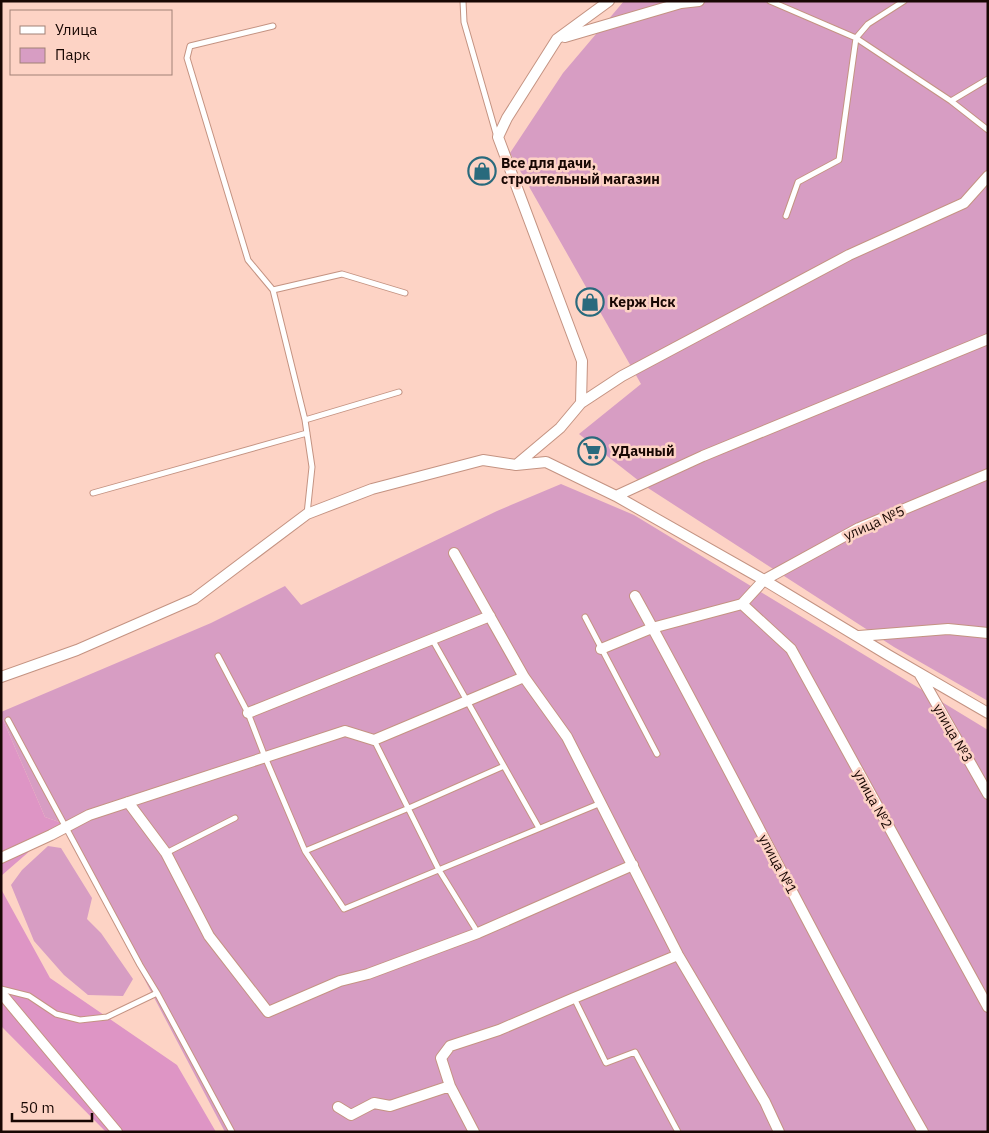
<svg xmlns="http://www.w3.org/2000/svg" width="989" height="1133" viewBox="0 0 989 1133" font-family="'IBM Plex Sans',sans-serif">
<style>
.green{fill:#d79dc3}
.forest{fill:#de95c5}
.lines{fill:none;stroke-linecap:round;stroke-linejoin:round}
.service-casing{stroke:#c49382;stroke-width:7}
.minor-casing{stroke:#c49382;stroke-width:12}
.service{stroke:#fff;stroke-width:5}
.minor{stroke:#fff;stroke-width:10}
.labels{text-anchor:middle;dominant-baseline:central;stroke-width:5;stroke-linejoin:round;paint-order:stroke}
.poi-label{font-size:14px;font-weight:bold;fill:#180703;stroke:#fdd3c5;text-anchor:start}
.street-label{font-size:14px;fill:#180703;stroke:#fdd3c5}
</style>
<rect width="100%" height="100%" fill="#fdd3c5"/>
<path class="green" d="M 624,1 L 988,1 L 988,701 L 894,647 L 648,488 L 579,434 L 641,384 L 510,153 L 563,73 Z
M 561,484 L 634,515 L 988,730 L 988,1132 L 225,1132 L 62,823 L 45,817 L 1,715 L 1,712 L 211,623 L 285,586 L 301,605 L 497,511 Z
M 48,846 L 61,848 L 92,898 L 87,919 L 101,933 L 133,979 L 123,996 L 88,995 L 64,975 L 34,941 L 11,885 L 22,870 Z"/>
<path class="forest" d="M 1,715 L 45,817 L 62,823 L 1,876 Z
M 1,889 L 50,978 L 177,1065 L 216,1132 L 106,1132 L 1,1026 Z"/>
<g class="lines">
<g class="service-casing">
<path id="service" d="M 463,1 L 464,22 L 497,137
M 770,1 L 856,38 L 951,101 L 988,130
M 273,26 L 190,46 L 187,58 L 248,260 L 273,290 L 305,420 L 312,467 L 307,514
M 951,101 L 988,79
M 786,216 L 798,182 L 839,160 L 856,38 L 868,24 L 904,1
M 273,290 L 342,274 L 405,293
M 305,420 L 399,392
M 93,493 L 307,433
M 585,617 L 657,754
M 432,639 L 539,828
M 218,656 L 248,713 L 265,757 L 305,851 L 344,909 L 601,803
M 8,720 L 140,965 L 157,993 L 232,1132
M 374,740 L 439,870 L 478,933
M 305,851 L 409,808 L 504,766
M 166,853 L 235,818
M 1,989 L 29,996 L 56,1014 L 80,1020 L 107,1017 L 157,993
M 574,998 L 606,1063 L 635,1052 L 678,1132"/>
</g>
<g class="minor-casing">
<path id="minor" d="M 565,37 L 681,3 L 699,1
M 581,403 L 622,376 L 849,255 L 964,203 L 988,176
M 516,465 L 560,428 L 581,403 L 582,361 L 498,137 L 507,118 L 557,39 L 609,1
M 616,496 L 703,456 L 988,339
M 454,553 L 524,677 L 567,737 L 678,955 L 765,1102 L 779,1132
M 635,596 C 733,773 822,956 923,1132
M 742,604 L 791,649 L 988,1007
M 859,636 L 948,629 L 988,633
M 601,649 L 652,628 L 742,604 L 764,580 L 859,528 L 988,474
M 919,673 L 988,794
M 1,677 L 77,650 L 194,599 L 307,514 L 372,489 L 483,460 L 516,465 L 546,462 L 616,496 L 764,580 L 888,655 L 988,713
M 248,713 L 490,616
M 128,802 L 166,853 L 209,936 L 268,1012 L 340,981 L 368,974 L 478,933 L 633,865
M 1,858 L 51,835 L 89,815 L 345,731 L 374,740 L 524,677
M 1,993 L 117,1132
M 450,1086 L 474,1132
M 338,1107 L 351,1115 L 374,1103 L 390,1106 L 450,1086 L 441,1058 L 450,1046 L 499,1030 L 574,998 L 678,955"/>
</g>
<use href="#service" class="service"/>
<use href="#minor" class="minor"/>
</g>
<defs>
<g id="shop-ring" transform="scale(1.4375)"><circle r="9.5" fill="#fdd3c5" stroke="#296a7d" stroke-width="1.5"/><path d="M-5-2.5h2.3a2.7 3.5 0 0 1 5.4 0H5L5.5 6h-11ZM-1.5-2.5h3a1.5 2.3 0 0 0-3 0Z" fill="#296a7d"/></g>
<g id="supermarket-ring" transform="scale(1.4375)"><circle r="9.5" fill="#fdd3c5" stroke="#296a7d" stroke-width="1.5"/><path d="M-6-5.5h2.5l.6 2H6L4.5 2H-2.5L-4.4-4H-6ZM-1.5 3.2a1.3 1.3 0 1 0 .1 0ZM3 3.2a1.3 1.3 0 1 0 .1 0Z" fill="#296a7d"/></g>
</defs>
<g fill-rule="evenodd">
<use href="#shop-ring" x="482" y="171"/>
<use href="#shop-ring" x="590" y="302"/>
<use href="#supermarket-ring" x="592" y="451"/>
</g>
<g class="labels">
<g class="poi-label">
<text x="501" y="163">Все для дачи,<tspan x="501" dy="16">строительный магазин</tspan></text>
<text x="609" y="302">Керж Нск</text>
<text x="611" y="451">УДачный</text>
</g>
<g class="street-label">
<text transform="translate(874 523) rotate(-24)">улица №5</text>
<text transform="translate(953 733) rotate(60)">улица №3</text>
<text transform="translate(873 799) rotate(61)">улица №2</text>
<text transform="translate(778 864) rotate(62)">улица №1</text>
</g>
</g>
<rect width="989" height="1133" fill="none" stroke="#180703" stroke-width="5"/>
<rect x="10" y="10" width="162" height="65" fill="#fdd3c5" stroke="#a18177"/>
<rect x="20" y="26" width="25" height="8" fill="#ffffff" stroke="#a18177"/>
<text x="55" y="35" font-size="15" fill="#180703">Улица</text>
<rect x="20" y="48" width="25" height="15" fill="#d79dc3" stroke="#a18177"/>
<text x="55" y="60" font-size="15" fill="#180703">Парк</text>
<path d="M12 1113v8h80v-8" fill="none" stroke="#180703" stroke-width="2.5"/>
<text x="20" y="1113" font-size="15" fill="#180703" stroke="#fdd3c5" stroke-width="4" paint-order="stroke">50 m</text>
</svg>
